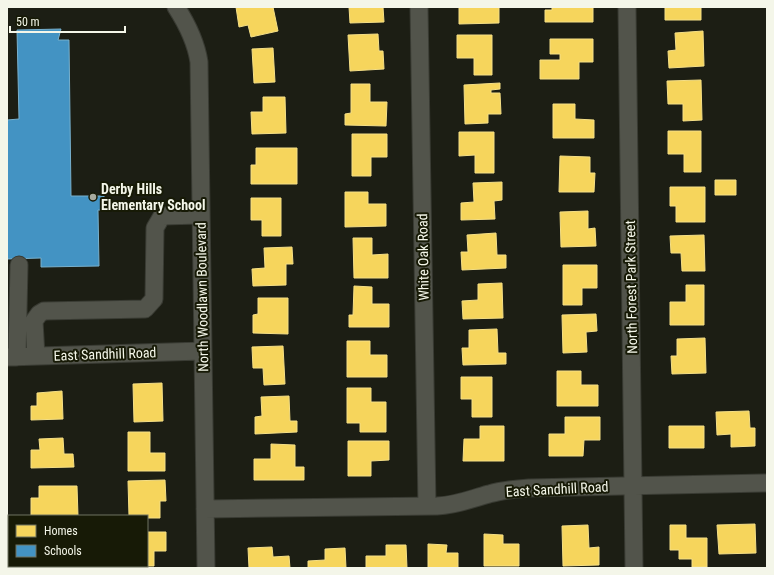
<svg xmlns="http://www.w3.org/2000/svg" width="774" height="575" viewBox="0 0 774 575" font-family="'Roboto Condensed',sans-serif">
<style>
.homes{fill:#f6d55c;stroke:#f5df86}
.schools{fill:#4393c3;stroke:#78b1ce}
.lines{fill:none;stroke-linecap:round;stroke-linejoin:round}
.minor-casing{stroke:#393b33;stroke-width:19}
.minor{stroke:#52544b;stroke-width:17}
.poi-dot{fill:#a8aa9e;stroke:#171a06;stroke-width:1.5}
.labels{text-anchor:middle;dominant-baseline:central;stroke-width:4;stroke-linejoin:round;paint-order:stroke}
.poi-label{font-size:14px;font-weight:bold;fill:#f4f6e9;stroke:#171a06;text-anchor:start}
.street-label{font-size:14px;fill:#f4f6e9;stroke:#171a06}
</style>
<rect width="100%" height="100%" fill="#1c1e14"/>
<path class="homes" d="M 236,7 L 273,7 L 278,31 L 251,37 L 248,25 L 239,27 Z
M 349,7 L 383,7 L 384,22 L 350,23 Z
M 459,7 L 499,7 L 499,23 L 459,24 Z
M 552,7 L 593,7 L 593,22 L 545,22 L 545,10 L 552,10 Z
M 665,7 L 701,7 L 701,20 L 665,20 Z
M 703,31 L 704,66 L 669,68 L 668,51 L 676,50 L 675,33 Z
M 378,34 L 379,51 L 383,51 L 384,69 L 350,71 L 348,35 Z
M 457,35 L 492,35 L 492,75 L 474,75 L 474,58 L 457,58 Z
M 550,39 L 593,39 L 593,62 L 579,62 L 579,79 L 540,79 L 540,60 L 560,60 L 560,54 L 550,54 Z
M 273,48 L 275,82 L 254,83 L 252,49 Z
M 701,80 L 702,120 L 683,121 L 683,104 L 668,104 L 667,81 Z
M 500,83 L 500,89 L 491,90 L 491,93 L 500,93 L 501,114 L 488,114 L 488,123 L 465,124 L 464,85 Z
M 351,84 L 370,84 L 370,102 L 387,102 L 386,126 L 345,125 L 345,114 L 351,113 Z
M 263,97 L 285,97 L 286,133 L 252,134 L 251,112 L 263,112 Z
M 553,104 L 575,104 L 575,119 L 594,120 L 594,138 L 553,138 Z
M 668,131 L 701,131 L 701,172 L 684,172 L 684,154 L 668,154 Z
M 459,132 L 494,132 L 494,173 L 475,173 L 475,155 L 459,156 Z
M 352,134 L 387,134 L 387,157 L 371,157 L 371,176 L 352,176 Z
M 256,148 L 297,148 L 297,184 L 251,184 L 251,165 L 256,165 Z
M 560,156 L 590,157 L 590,173 L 595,173 L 594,192 L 559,192 Z
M 715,180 L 736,180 L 736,195 L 715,195 Z
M 502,182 L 502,200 L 494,201 L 495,219 L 461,220 L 461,203 L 474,202 L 473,183 Z
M 670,187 L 705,187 L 705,222 L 676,222 L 676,206 L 670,206 Z
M 345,192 L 368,192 L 368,204 L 386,204 L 386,226 L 345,227 Z
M 251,198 L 281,198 L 281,236 L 262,236 L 262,220 L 251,220 Z
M 588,211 L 588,229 L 595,228 L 596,246 L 561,247 L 560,212 Z
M 496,233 L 497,255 L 506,255 L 506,268 L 462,270 L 461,252 L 468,252 L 467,235 Z
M 704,235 L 705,271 L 682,271 L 681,253 L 671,253 L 670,236 Z
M 353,238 L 372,238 L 372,255 L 388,254 L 388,278 L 354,278 Z
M 292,247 L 293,264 L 286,264 L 286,285 L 253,286 L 252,269 L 265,268 L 264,248 Z
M 563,265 L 597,265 L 597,288 L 582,288 L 582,305 L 563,305 Z
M 502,283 L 503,318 L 463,319 L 462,301 L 478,300 L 478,284 Z
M 686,285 L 704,285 L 704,325 L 670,325 L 670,302 L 686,302 Z
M 354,286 L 372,287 L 372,304 L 389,304 L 389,327 L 349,327 L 349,315 L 353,315 Z
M 258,298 L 288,298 L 288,334 L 253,333 L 253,315 L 258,314 Z
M 596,314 L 597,331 L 586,332 L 587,352 L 563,353 L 562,315 Z
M 497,329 L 498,353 L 506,353 L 506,364 L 463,365 L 462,348 L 469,348 L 469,330 Z
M 705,338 L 706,373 L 672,374 L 671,356 L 677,356 L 677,339 Z
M 347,341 L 370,341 L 370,355 L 387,355 L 387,377 L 347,377 Z
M 283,346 L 285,384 L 264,385 L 263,368 L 253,368 L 252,347 Z
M 557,371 L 581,371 L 581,385 L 598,385 L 598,406 L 557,406 Z
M 461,377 L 492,377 L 492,417 L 472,417 L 472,399 L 461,399 Z
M 162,383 L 163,421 L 134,422 L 133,384 Z
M 347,388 L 371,388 L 371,402 L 386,402 L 386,432 L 360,432 L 360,423 L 347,423 Z
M 62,391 L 63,419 L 31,420 L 31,406 L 37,406 L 37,393 Z
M 289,396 L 290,421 L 297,421 L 297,432 L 255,434 L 255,417 L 262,416 L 261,397 Z
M 749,411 L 750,428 L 755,428 L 755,446 L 731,447 L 731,434 L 717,435 L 716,412 Z
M 565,417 L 600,417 L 600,440 L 584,440 L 583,456 L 549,456 L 549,434 L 565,434 Z
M 480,426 L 504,426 L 504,461 L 463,461 L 464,439 L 480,439 Z
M 669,426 L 704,426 L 704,448 L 669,448 Z
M 128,432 L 150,432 L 150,453 L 165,453 L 165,471 L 128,471 Z
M 63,438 L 64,454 L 73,454 L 74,467 L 31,468 L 31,450 L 40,450 L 39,439 Z
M 348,441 L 389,441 L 389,460 L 371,461 L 371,476 L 348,476 Z
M 271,444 L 295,445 L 295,467 L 304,467 L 304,480 L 254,480 L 254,459 L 271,459 Z
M 165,480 L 166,501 L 160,501 L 160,518 L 147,518 L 147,516 L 129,516 L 128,481 Z
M 39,486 L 77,486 L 78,516 L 31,516 L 31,498 L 39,498 Z
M 755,524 L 756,553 L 719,554 L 717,525 Z
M 588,525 L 589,548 L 599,547 L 599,565 L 563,566 L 562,526 Z
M 670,525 L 686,525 L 686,538 L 707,538 L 707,567 L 692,567 L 692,559 L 679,559 L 679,550 L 670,550 Z
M 147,532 L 166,532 L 166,551 L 154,551 L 154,566 L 147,566 Z
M 484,534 L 503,535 L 503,544 L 519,544 L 519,566 L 484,566 Z
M 428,544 L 447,545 L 446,553 L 458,553 L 458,568 L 428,568 Z
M 386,545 L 406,545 L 407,568 L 366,568 L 366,556 L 386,556 Z
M 272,547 L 273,557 L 289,556 L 290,568 L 249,568 L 248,548 Z
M 345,548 L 346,568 L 308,568 L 308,561 L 325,560 L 325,549 Z
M 34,566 L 58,566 L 58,568 L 34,568 Z"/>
<path class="schools" d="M 61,29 L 58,40 L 69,40 L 71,196 L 104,196 L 104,210 L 98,210 L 99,266 L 41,267 L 41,258 L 7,259 L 7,120 L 19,119 L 17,30 Z"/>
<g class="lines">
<g class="minor-casing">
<path id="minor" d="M 176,7 C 187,24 196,42 199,62 L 206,568
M 419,7 L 427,506
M 627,7 L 634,568
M 36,356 L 34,321 L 39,314 L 44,311 L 145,309 L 154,299 L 155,228 L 162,216 L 200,215
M 7,357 L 202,351
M 17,357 L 19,265
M 205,509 L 437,506 C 458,505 470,499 489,494 C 502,490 515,489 529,488 L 767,483"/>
</g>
<use href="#minor" class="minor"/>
</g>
<circle class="poi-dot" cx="93" cy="197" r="4"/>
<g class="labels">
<g class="poi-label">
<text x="101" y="189">Derby Hills<tspan x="101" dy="16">Elementary School</tspan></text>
</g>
<g class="street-label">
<text transform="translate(423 257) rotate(-91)">White Oak Road</text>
<text transform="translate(631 287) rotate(-91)">North Forest Park Street</text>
<text transform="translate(202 297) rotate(-91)">North Woodlawn Boulevard</text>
<text transform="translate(105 354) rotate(-2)">East Sandhill Road</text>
<text transform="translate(557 489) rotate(-3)">East Sandhill Road</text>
</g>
</g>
<rect width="774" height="575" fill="none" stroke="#f4f6e9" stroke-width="16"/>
<rect x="8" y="515" width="140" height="52" fill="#171a06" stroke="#6f7261"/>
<rect x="16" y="525" width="20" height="12" fill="#f6d55c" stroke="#6f7261"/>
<text x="44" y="535" font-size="12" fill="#f4f6e9">Homes</text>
<rect x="16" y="545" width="20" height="12" fill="#4393c3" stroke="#6f7261"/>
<text x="44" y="555" font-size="12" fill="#f4f6e9">Schools</text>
<path d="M10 26v6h115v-6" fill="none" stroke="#f4f6e9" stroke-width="2"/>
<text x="16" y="26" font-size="12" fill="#f4f6e9" stroke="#171a06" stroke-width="3" paint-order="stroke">50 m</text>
</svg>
